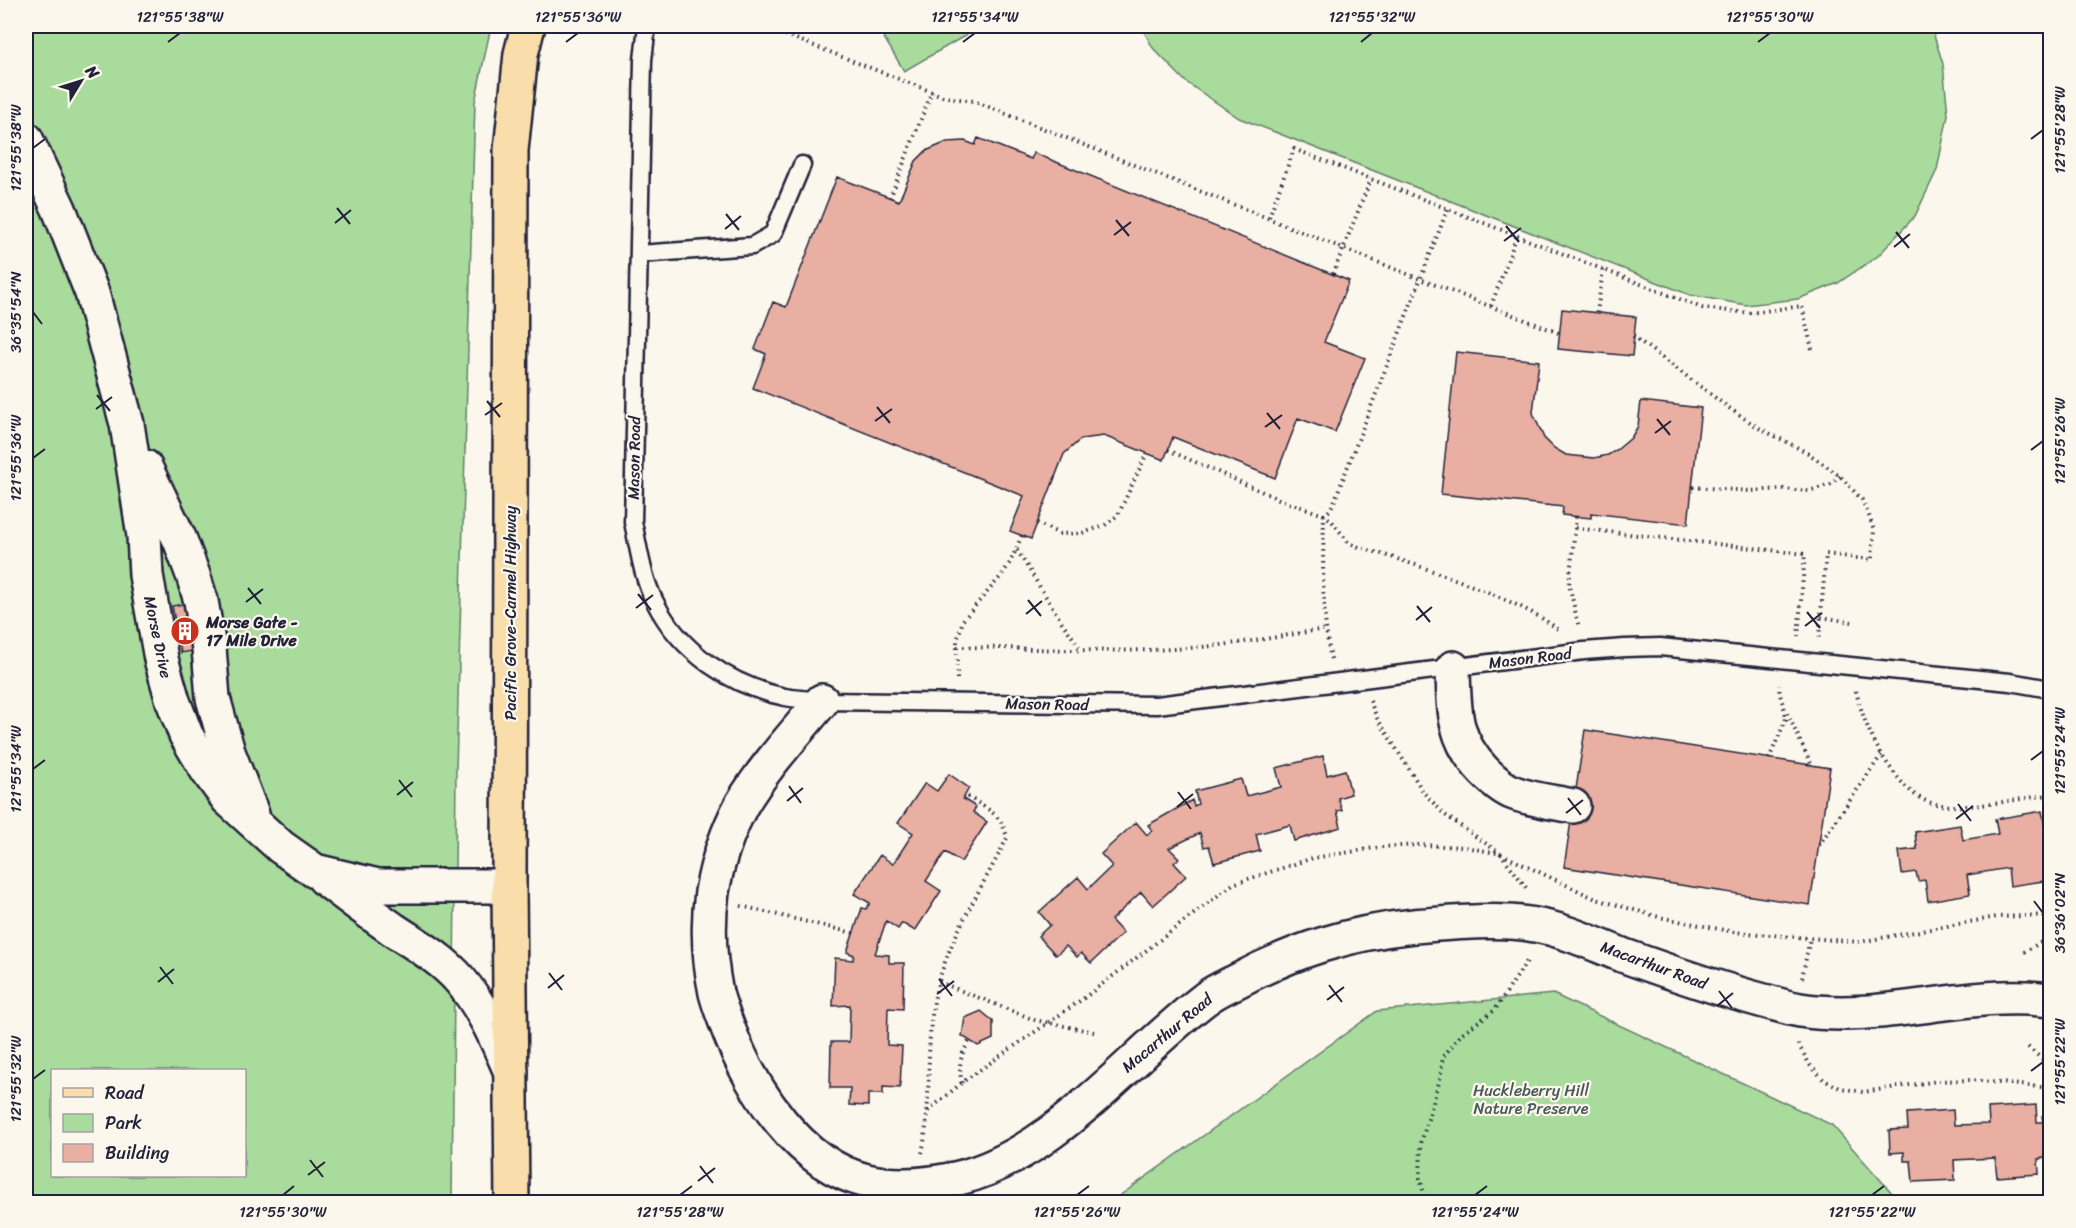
<svg xmlns="http://www.w3.org/2000/svg" width="2076" height="1228" viewBox="0 0 2076 1228" font-family="Sriracha,sans-serif">
<style>
.green{fill:#a8db9c;stroke:#657e6c;stroke-width:1.5;fill-rule:evenodd}
.building{fill:#e8afa2;stroke:#22223b;stroke-width:1.5}
.lines{fill:none;stroke-linecap:round;stroke-linejoin:round}
.service-casing{stroke:#22223b;stroke-width:21}
.minor-casing{stroke:#22223b;stroke-width:38}
.primary-casing{stroke:#22223b;stroke-width:38}
.path{stroke:#22223b;stroke-width:4;stroke-dasharray:1.5 4.5;stroke-linecap:butt}
.service{stroke:#fbf7ec;stroke-width:16}
.minor{stroke:#fbf7ec;stroke-width:33}
.primary{stroke:#f9deab;stroke-width:33}
.ticks{fill:none;stroke:#22223b;stroke-width:2}
.labels{text-anchor:middle;dominant-baseline:central;stroke-width:4.5;stroke-linejoin:round;paint-order:stroke}
.street-label{font-size:16px;fill:#22223b;stroke:#fbf7ec}
.poi-label{font-size:16px;font-weight:bold;fill:#22223b;stroke:#fbf7ec;text-anchor:start}
.park-label{font-size:16px;fill:#4a5a58;stroke:#fbf7ec}
.neatline{fill:none;stroke:#22223b;stroke-width:2}
.ticks-label{font-size:15px;text-anchor:middle;fill:#22223b}
</style>
<rect width="100%" height="100%" fill="#fbf7ec"/>
<filter id="ink" filterUnits="userSpaceOnUse"><feTurbulence type="fractalNoise" baseFrequency=".0167" numOctaves="2"/><feDisplacementMap in="SourceGraphic" scale="12" xChannelSelector="R" yChannelSelector="G"/><feConvolveMatrix kernelMatrix="1 2 1 2 8 2 1 2 1" color-interpolation-filters="sRGB"/></filter>
<g filter="url(#ink)">
<path class="green" d="M 26,26 L 491,26 L 475,102 L 456,770 L 452,1202 L 26,1202 ZM 52,1070 L 244,1070 L 244,1176 L 52,1176 Z
M 877,26 L 982,26 L 904,71 Z
M 1141,26 L 1931,26 L 1943,64 L 1948,115 L 1937,170 L 1915,216 L 1878,256 L 1838,283 L 1798,299 L 1746,305 L 1690,295 L 1239,118 L 1186,82 L 1153,48 Z
M 1553,994 L 1832,1125 L 1900,1202 L 1111,1202 L 1377,1011 Z"/>
<path class="building" d="M 978,138 L 1031,159 L 1034,153 L 1349,281 L 1324,342 L 1365,358 L 1335,432 L 1298,418 L 1275,478 L 1173,437 L 1164,460 L 1104,436 L 1081,439 L 1064,454 L 1031,539 L 1010,531 L 1024,496 L 753,388 L 766,354 L 755,349 L 773,302 L 786,307 L 837,177 L 899,201 L 916,161 L 926,151 L 947,142 L 965,141 L 975,145 Z
M 1562,309 L 1636,317 L 1632,356 L 1558,349 Z
M 1456,352 L 1539,361 L 1533,413 L 1544,438 L 1554,448 L 1566,455 L 1594,458 L 1608,455 L 1618,449 L 1631,438 L 1638,426 L 1641,401 L 1701,408 L 1688,524 L 1591,513 L 1591,518 L 1562,515 L 1563,507 L 1441,494 Z
M 188,603 L 198,650 L 181,653 L 172,606 Z
M 1585,730 L 1830,768 L 1810,905 L 1564,867 Z
M 1323,756 L 1327,775 L 1345,770 L 1351,794 L 1338,798 L 1342,810 L 1337,811 L 1341,827 L 1294,841 L 1290,825 L 1256,834 L 1260,851 L 1214,863 L 1209,846 L 1204,847 L 1200,833 L 1169,848 L 1179,858 L 1174,863 L 1186,876 L 1153,906 L 1141,892 L 1111,920 L 1123,933 L 1091,963 L 1081,953 L 1077,957 L 1066,946 L 1056,955 L 1038,936 L 1050,925 L 1039,912 L 1078,877 L 1088,889 L 1112,866 L 1101,854 L 1136,822 L 1147,835 L 1152,830 L 1148,825 L 1192,800 L 1194,806 L 1198,804 L 1195,791 L 1241,779 L 1246,796 L 1281,787 L 1276,768 Z
M 949,774 L 969,788 L 963,799 L 976,807 L 973,812 L 987,822 L 961,862 L 945,852 L 926,881 L 941,891 L 915,931 L 902,923 L 898,929 L 886,921 L 875,954 L 889,955 L 889,963 L 904,963 L 903,1009 L 888,1008 L 887,1045 L 902,1046 L 900,1088 L 883,1087 L 883,1094 L 868,1094 L 868,1106 L 849,1105 L 850,1088 L 830,1088 L 831,1042 L 849,1042 L 850,1005 L 833,1006 L 835,958 L 853,960 L 854,955 L 847,952 L 862,908 L 866,909 L 870,903 L 854,894 L 880,855 L 893,864 L 913,833 L 898,823 L 925,783 L 937,791 Z
M 2042,811 L 2045,828 L 2050,827 L 2050,880 L 2010,886 L 2008,868 L 1967,875 L 1970,894 L 1928,901 L 1925,880 L 1918,881 L 1916,872 L 1902,874 L 1899,851 L 1917,849 L 1915,832 L 1960,825 L 1963,840 L 1998,834 L 1995,819 Z
M 981,1011 L 993,1021 L 993,1039 L 978,1046 L 962,1036 L 965,1018 Z
M 2036,1105 L 2037,1122 L 2043,1122 L 2042,1116 L 2050,1118 L 2050,1146 L 2044,1144 L 2045,1158 L 2038,1159 L 2039,1174 L 1997,1177 L 1995,1158 L 1954,1160 L 1955,1180 L 1913,1182 L 1911,1161 L 1904,1161 L 1904,1152 L 1890,1153 L 1889,1130 L 1908,1129 L 1907,1113 L 1953,1110 L 1954,1125 L 1989,1124 L 1988,1108 Z"/>
<g class="lines">
<g class="service-casing">
<path id="service" d="M 647,26 L 643,60 L 633,522 C 639,549 642,577 655,602 C 680,652 731,686 785,697 C 797,699 810,700 822,701 L 1157,705 L 1584,651 L 1625,648 L 1660,647 L 2010,682 L 2050,689
M 639,254 L 752,246 L 773,234 L 802,165"/>
</g>
<g class="minor-casing">
<path id="minor" d="M 26,139 L 59,209 L 92,293 L 127,424 L 144,536 L 146,575 L 161,659 L 173,701 L 186,735 L 207,770 L 228,799 L 281,847 L 315,871 L 378,886 L 509,886
M 145,467 L 180,540 L 193,575 L 201,601 L 209,648 L 213,698 L 228,752 L 252,814
M 1453,668 C 1454,710 1453,739 1484,771 C 1492,779 1503,789 1514,793 C 1533,800 1554,802 1573,806
M 822,701 C 795,734 764,767 742,804 C 728,830 717,863 712,892 C 707,926 709,959 716,993 C 719,1005 724,1017 728,1028 C 751,1089 799,1165 867,1181 C 897,1188 929,1185 959,1178 C 1054,1155 1129,1057 1205,999 C 1215,991 1227,986 1237,981 C 1295,950 1349,933 1414,926 C 1449,923 1500,918 1535,925 C 1565,930 1594,944 1622,955 C 1669,972 1716,988 1764,1001 C 1776,1004 1788,1008 1800,1010 C 1883,1023 1967,989 2050,1000
M 324,878 C 347,896 370,913 394,930 C 417,945 442,959 460,980 C 483,1007 497,1040 511,1072"/>
</g>
<g class="primary-casing">
<path id="primary" d="M 512,1202 L 509,886 L 511,150 L 521,54 L 528,26"/>
</g>
<path class="path" d="M 763,26 L 945,97 L 974,101 L 1420,279 L 1559,333
M 890,198 L 932,91
M 1269,217 L 1294,149 L 1702,308 L 1749,313 L 1802,306 L 1812,349
M 1333,274 L 1371,179
M 2048,286 L 2050,279
M 1491,306 L 1517,235
M 1597,313 L 1603,270
M 1633,336 L 1729,408 L 1759,428 L 1808,453 L 1840,476 L 1862,500 L 1869,516 L 1874,531 L 1872,560 L 1826,554 L 1819,638
M 1168,450 L 1281,500 L 1324,515 L 1331,520 L 1348,542 L 1359,547 C 1402,560 1444,574 1485,591 C 1511,602 1537,613 1559,630
M 1693,487 L 1750,491 L 1783,489 L 1809,491 L 1831,484 L 1840,476
M 1576,517 L 1575,528 L 1805,554 L 1798,636
M 1037,523 L 1060,534 L 1082,533 L 1104,526 L 1118,515 L 1147,453
M 1575,528 L 1569,584 L 1579,628
M 1017,550 L 1061,621 L 1081,649
M 1821,617 L 1852,622
M 957,647 C 1029,648 1101,653 1172,649 C 1224,647 1275,637 1326,629
M 1331,659 C 1321,612 1323,563 1324,515 L 1330,510 L 1334,502 L 1448,208
M 957,679 L 957,641 L 963,620 L 1002,575 L 1011,561 L 1022,535
M 1856,691 C 1862,716 1872,741 1887,763 C 1897,777 1907,791 1922,799 C 1954,816 2015,798 2050,795
M 1370,701 L 1377,718 L 1424,793 L 1445,815 L 1501,854 L 1528,890
M 1787,713 L 1812,766
M 1769,759 L 1786,719 C 1786,707 1779,699 1779,685
M 1819,845 L 1882,754
M 741,906 L 853,933
M 2024,952 L 2050,937
M 1802,978 L 1810,938
M 939,982 L 1035,1020 L 1094,1032
M 1798,1044 L 1810,1065 L 1824,1080 L 1840,1088 L 1863,1092 L 1938,1081 L 1971,1080 L 2050,1088
M 2028,1047 L 2050,1066
M 962,1083 C 958,1065 960,1056 970,1040
M 928,1111 L 964,1081 L 1084,998 L 1233,884 L 1313,858 L 1381,847 L 1419,845 L 1465,847 L 1501,854 L 1596,899 L 1659,917 L 1734,932 L 1859,942 L 1997,917 L 2050,915
M 922,1153 C 933,1100 924,1044 936,992 C 949,936 982,889 1007,838 C 1002,813 985,808 965,795
M 1426,1202 L 1420,1178 L 1421,1143 L 1440,1079 L 1443,1057 L 1462,1033 L 1495,1010 L 1529,958"/>
<use href="#service" class="service"/>
<use href="#minor" class="minor"/>
<use href="#primary" class="primary"/>
</g>
</g>
<path class="ticks" d="M 168,42 L 180,33M 566,42 L 578,33M 963,42 L 975,33M 1361,42 L 1372,33M 1758,42 L 1770,33M 2031,139 L 2043,130M 33,148 L 45,139M 337,208 L 350,224M 726,214 L 739,230M 1116,220 L 1129,236M 335,223 L 351,210M 1506,226 L 1519,242M 725,229 L 741,216M 1896,232 L 1909,248M 1114,235 L 1131,222M 1504,241 L 1521,228M 1894,247 L 1910,234M 33,312 L 42,324M 97,395 L 110,411M 487,401 L 500,417M 877,407 L 890,423M 96,409 L 112,397M 1267,413 L 1280,429M 485,415 L 502,403M 1657,419 L 1670,435M 875,421 L 892,409M 1265,427 L 1282,415M 1655,433 L 1671,421M 2031,450 L 2043,441M 33,458 L 45,449M 248,588 L 261,604M 638,594 L 651,610M 1028,600 L 1041,616M 246,602 L 263,589M 1417,606 L 1430,622M 636,608 L 653,595M 1807,612 L 1820,628M 1026,614 L 1042,601M 1416,620 L 1432,607M 1805,626 L 1822,613M 2031,760 L 2043,751M 33,769 L 45,760M 399,780 L 412,797M 789,786 L 801,803M 1178,792 L 1191,809M 397,795 L 413,782M 1568,798 L 1581,815M 787,801 L 803,788M 1958,804 L 1971,821M 1177,807 L 1193,794M 1566,813 L 1583,800M 1956,819 L 1973,806M 2034,901 L 2043,913M 160,967 L 173,984M 549,973 L 562,990M 939,979 L 952,996M 158,982 L 174,969M 1329,985 L 1342,1002M 548,988 L 564,975M 1719,991 L 1732,1008M 937,994 L 954,981M 1327,1000 L 1344,987M 1717,1006 L 1733,993M 2031,1071 L 2043,1062M 33,1079 L 45,1070M 310,1160 L 323,1177M 700,1166 L 713,1183M 308,1175 L 325,1162M 698,1181 L 715,1168M 283,1195 L 294,1186M 680,1195 L 692,1186M 1077,1195 L 1089,1186M 1475,1195 L 1487,1186M 1872,1195 L 1884,1186"/>
<defs>
<g id="building-disc" transform="scale(1.5)"><circle r="9.5" fill="#c8321e" stroke="#fbf7ec"/><path d="M-4-6H4V6H1V3H-1V6H-4ZM-2.5-4.3h1.7v1.8h-1.7ZM.8-4.3h1.7v1.8H.8ZM-2.5-1h1.7V.8h-1.7ZM.8-1h1.7V.8H.8Z" fill="#fff"/></g>
</defs>
<g fill-rule="evenodd">
<use href="#building-disc" x="185" y="631"/>
</g>
<g class="labels">
<g class="street-label">
<text transform="translate(634 458) rotate(-89)">Mason Road</text>
<text transform="translate(510 613) rotate(-90)">Pacific Grove-Carmel Highway</text>
<text transform="translate(158 637) rotate(78)">Morse Drive</text>
<text transform="translate(1530 658) rotate(-7)">Mason Road</text>
<text transform="translate(1047 704) rotate(1)">Mason Road</text>
<text transform="translate(1654 965) rotate(20)">Macarthur Road</text>
<text transform="translate(1167 1033) rotate(-40)">Macarthur Road</text>
</g>
<g class="poi-label">
<text x="206" y="622">Morse Gate -<tspan x="206" dy="18">17 Mile Drive</tspan></text>
</g>
<g class="park-label">
<text x="1531" y="1090">Huckleberry Hill<tspan x="1531" dy="18">Nature Preserve</tspan></text>
</g>
</g>
<rect width="2076" height="1228" fill="none" stroke="#fbf7ec" stroke-width="66"/>
<rect x="51" y="1069" width="195" height="108" fill="#fbf7ec" stroke="#a4a2a5" stroke-width="1.5"/>
<rect x="63" y="1088" width="30" height="9" fill="#f9deab" stroke="#a4a2a5" stroke-width="1.5"/>
<text x="105" y="1099" font-size="18" fill="#22223b">Road</text>
<rect x="63" y="1114" width="30" height="18" fill="#a8db9c" stroke="#a4a2a5" stroke-width="1.5"/>
<text x="105" y="1129" font-size="18" fill="#22223b">Park</text>
<rect x="63" y="1144" width="30" height="18" fill="#e8afa2" stroke="#a4a2a5" stroke-width="1.5"/>
<text x="105" y="1159" font-size="18" fill="#22223b">Building</text>
<g transform="translate(81 81) rotate(52)" stroke="#fbf7ec" stroke-width="4.5" paint-order="stroke">
<path d="M0-4.5L10 22L0 15L-10 22Z" fill="#22223b"/>
<text y="-9" font-size="16" font-weight="bold" text-anchor="middle" fill="#22223b">N</text>
</g>
<rect x="33" y="33" width="2010" height="1162" class="neatline"/>
<g class="ticks-label">
<text x="180" y="22">121°55'38"W</text>
<text x="578" y="22">121°55'36"W</text>
<text x="975" y="22">121°55'34"W</text>
<text x="1372" y="22">121°55'32"W</text>
<text x="1770" y="22">121°55'30"W</text>
<text transform="translate(2060 130) rotate(-90)" y="5">121°55'28"W</text>
<text transform="translate(16 148) rotate(-90)" y="5">121°55'38"W</text>
<text transform="translate(16 312) rotate(-90)" y="5">36°35'54"N</text>
<text transform="translate(2060 441) rotate(-90)" y="5">121°55'26"W</text>
<text transform="translate(16 458) rotate(-90)" y="5">121°55'36"W</text>
<text transform="translate(2060 751) rotate(-90)" y="5">121°55'24"W</text>
<text transform="translate(16 769) rotate(-90)" y="5">121°55'34"W</text>
<text transform="translate(2060 913) rotate(-90)" y="5">36°36'02"N</text>
<text transform="translate(2060 1062) rotate(-90)" y="5">121°55'22"W</text>
<text transform="translate(16 1079) rotate(-90)" y="5">121°55'32"W</text>
<text x="283" y="1217">121°55'30"W</text>
<text x="680" y="1217">121°55'28"W</text>
<text x="1077" y="1217">121°55'26"W</text>
<text x="1475" y="1217">121°55'24"W</text>
<text x="1872" y="1217">121°55'22"W</text>
</g>
</svg>
